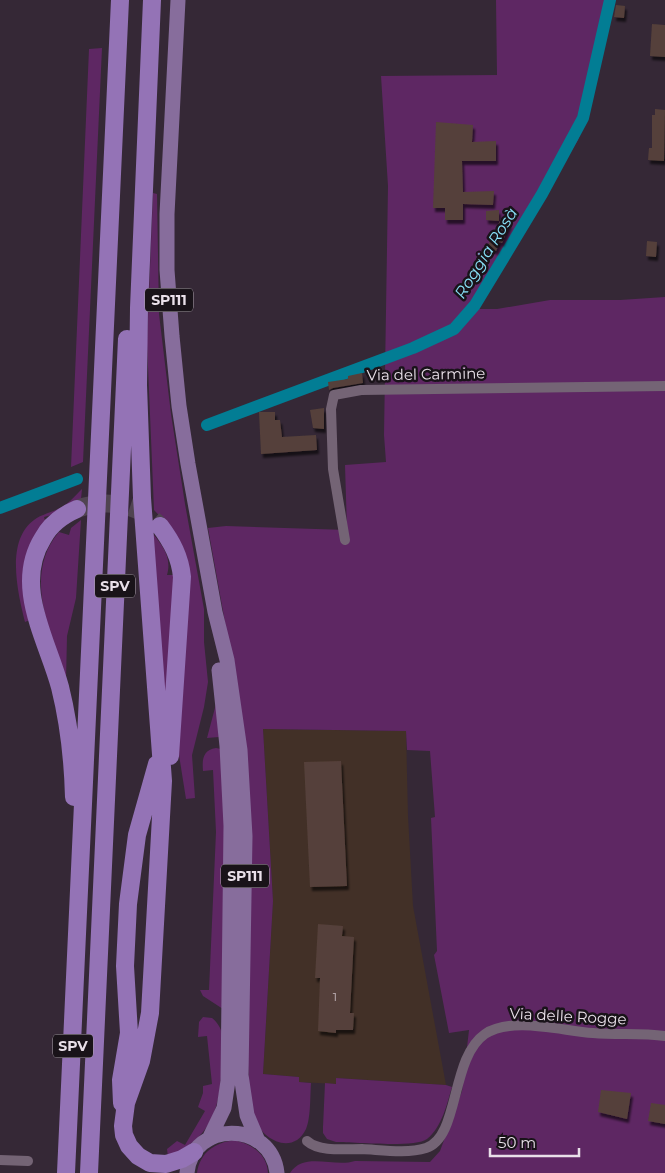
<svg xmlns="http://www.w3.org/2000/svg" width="665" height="1173" viewBox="0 0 665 1173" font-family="Montserrat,sans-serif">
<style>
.commercial{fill:#423027}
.green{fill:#5e2763}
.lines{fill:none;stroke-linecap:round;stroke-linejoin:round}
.canal{stroke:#027d94;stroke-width:12}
.building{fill:#55403a;filter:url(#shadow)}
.motorway-tunnel{stroke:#504451;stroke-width:18;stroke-dasharray:18 9;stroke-linecap:butt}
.minor{stroke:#746475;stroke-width:10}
.primary{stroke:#876d9c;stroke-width:15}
.motorway{stroke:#9473b6;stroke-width:18}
.labels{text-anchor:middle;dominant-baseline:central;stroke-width:5;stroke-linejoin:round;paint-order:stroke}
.number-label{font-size:12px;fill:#c4b8bd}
.shield{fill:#191319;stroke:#aba2ab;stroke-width:1}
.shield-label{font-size:14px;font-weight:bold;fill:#e9e0e9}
.street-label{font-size:15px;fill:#e9e0e9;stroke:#191319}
.water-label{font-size:16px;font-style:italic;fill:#89e1f8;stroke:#191319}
</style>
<defs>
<filter id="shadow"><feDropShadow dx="2" dy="4" stdDeviation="1" flood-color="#0009"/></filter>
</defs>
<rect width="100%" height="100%" fill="#352836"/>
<path class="commercial" d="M 263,729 L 406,731 L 408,816 L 413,906 L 446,1085 L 336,1078 L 336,1084 L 299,1082 L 299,1077 L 263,1074 L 273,901 Z"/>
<path class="green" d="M 496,0 L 614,0 L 587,116 L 578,140 L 475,309 L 497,309 L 550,300 L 620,300 L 665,297 L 665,1173 L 290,1173 C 304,1151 334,1168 355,1161 L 430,1162 L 440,1151 L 462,1091 L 469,1030 L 449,1033 L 434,955 L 437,951 L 431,818 L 435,817 L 430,751 L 407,750 L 406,731 L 263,729 L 273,901 L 263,1074 L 299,1077 L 299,1082 L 311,1083 C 310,1095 311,1118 306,1129 C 293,1156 262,1140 254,1118 C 249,1101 249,1081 248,1064 L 241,711 L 208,528 L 226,526 L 347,530 L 345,465 L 386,462 L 384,435 L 388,186 L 381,76 L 497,75 Z
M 102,48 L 83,462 L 71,467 L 89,49 Z
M 153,193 L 157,194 L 159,314 L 171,414 L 185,504 L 204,609 L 204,642 L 208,682 L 204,707 L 192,755 L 195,798 L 186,799 L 179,755 L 176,725 L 187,562 C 180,537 171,528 154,510 L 147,343 Z
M 82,489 L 81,499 L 55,514 L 44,517 L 46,524 L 32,619 L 25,622 C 18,594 5,541 34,520 C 42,514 53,512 62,507 C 69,503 76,495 82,489 Z
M 81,520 L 76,598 L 67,636 L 66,681 C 51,634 22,575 59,532 L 69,535 L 71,528 Z
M 153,534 C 163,546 172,558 167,575 L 173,575 L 175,606 L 169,693 L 163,692 Z
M 216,704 L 219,737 L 207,738 Z
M 216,748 L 221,749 L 225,805 L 223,1009 L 203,996 L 200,990 L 209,990 L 216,832 L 213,770 L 203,771 C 202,759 203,750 216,748 Z
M 203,1017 L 212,1018 C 217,1022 221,1028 222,1034 C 223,1042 222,1050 222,1058 C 221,1084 220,1111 203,1132 C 194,1143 180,1151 168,1157 L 167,1149 L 177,1141 L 185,1145 L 205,1111 L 198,1107 L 203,1093 L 203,1086 L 212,1084 L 207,1036 L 198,1037 L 199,1022 Z
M 336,1078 L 446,1085 L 452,1087 C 447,1104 442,1127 427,1139 C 415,1148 354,1142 336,1142 L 327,1139 L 323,1133 L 323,1127 L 325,1083 L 336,1084 Z
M 234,1140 C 252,1144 267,1154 268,1173 L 197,1173 C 200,1152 215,1143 234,1140 Z"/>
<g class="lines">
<path class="canal" d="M 207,425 L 413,348 L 454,329 L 475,305 L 542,194 L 583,118 L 610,0
M 0,508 L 77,479"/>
</g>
<path class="building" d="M 616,5 L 625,6 L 624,18 L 614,17 Z
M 652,24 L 665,25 L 665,57 L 650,56 Z
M 655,109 L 665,110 L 664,161 L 648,160 L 649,148 L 652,148 L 652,115 L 655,115 Z
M 436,122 L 473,125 L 472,142 L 496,141 L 496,161 L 462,161 L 463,192 L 494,191 L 493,205 L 463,204 L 463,220 L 445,220 L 445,208 L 433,208 Z
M 499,210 L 499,221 L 486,220 L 486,211 Z
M 501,219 L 510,224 L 502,243 L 500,242 L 496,251 L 487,247 Z
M 647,241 L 657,242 L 656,257 L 646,256 Z
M 362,373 L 363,383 L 333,388 L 329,390 L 328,382 L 348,379 L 348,376 Z
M 324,408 L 324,429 L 313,428 L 310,410 Z
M 259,412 L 275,412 L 275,420 L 280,420 L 282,437 L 316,435 L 317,450 L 261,454 Z
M 341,761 L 347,886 L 310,887 L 304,762 Z
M 318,924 L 343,926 L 342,936 L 354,937 L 350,1013 L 354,1013 L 353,1030 L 336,1030 L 336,1033 L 318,1031 L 320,978 L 315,978 Z
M 601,1090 L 631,1093 L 627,1119 L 598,1112 Z
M 651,1103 L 665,1105 L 665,1124 L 648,1121 Z"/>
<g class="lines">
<path class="motorway-tunnel" d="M 77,509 C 104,498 139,503 160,526"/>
<path class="minor" d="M 345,540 L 333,469 L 331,409 L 334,395 L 361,390 L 665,386
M 307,1141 C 319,1152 345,1149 362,1149 C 382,1150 407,1154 426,1148 C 460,1137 450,1058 485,1034 C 512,1016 562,1031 593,1033 C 617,1035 641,1033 665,1036
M 0,1160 L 28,1161"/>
<path class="primary" d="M 178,0 L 167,214 L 167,270 L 172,336 L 179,406 L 188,464 L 215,612 L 227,660 L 240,750 L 245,836 L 241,1075 L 247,1115 L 258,1141
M 209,1139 L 224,1108 L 228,1081 L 231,826 L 227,746 L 219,670
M 187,1173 C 192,1120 271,1120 277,1173"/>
<path class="motorway" d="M 152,0 L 139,308 L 138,385 L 142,498 L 163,781 L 150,1013 L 141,1061 L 126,1103 L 123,1126 L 124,1135 L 129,1146 L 138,1156 L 150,1163 L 166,1164 L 182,1159 L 194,1152
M 160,526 C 172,542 180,557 182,577 L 170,756
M 74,797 C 73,760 69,723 60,687 C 47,639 13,586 43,538 C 50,525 63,515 77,509
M 122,1103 L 121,1080 L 129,1033 L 125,966 L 128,904 L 137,835 L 157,764
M 66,1173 L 120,0
M 89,1173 L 127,339"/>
</g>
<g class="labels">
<g class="number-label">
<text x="335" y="996">1</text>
</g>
<g class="shield">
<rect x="145" y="288.5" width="48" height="23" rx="4"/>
<rect x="95" y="574.5" width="40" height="23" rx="4"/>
<rect x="221" y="864.5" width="48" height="23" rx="4"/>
<rect x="53" y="1034.5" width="40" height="23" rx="4"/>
</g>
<g class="shield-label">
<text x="169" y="300">SP111</text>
<text x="115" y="586">SPV</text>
<text x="245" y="876">SP111</text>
<text x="73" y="1046">SPV</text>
</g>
<g class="street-label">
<text transform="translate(426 374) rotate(-1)">Via del Carmine</text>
<text transform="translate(568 1016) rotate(3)">Via delle Rogge</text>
</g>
<g class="water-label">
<text transform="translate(486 253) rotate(-58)">Roggia Rosà</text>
</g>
</g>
<path d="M490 1148v8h89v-8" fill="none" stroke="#e9e0e9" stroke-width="2.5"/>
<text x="498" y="1148" font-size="15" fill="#e9e0e9" stroke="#191319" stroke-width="4" paint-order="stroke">50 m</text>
</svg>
